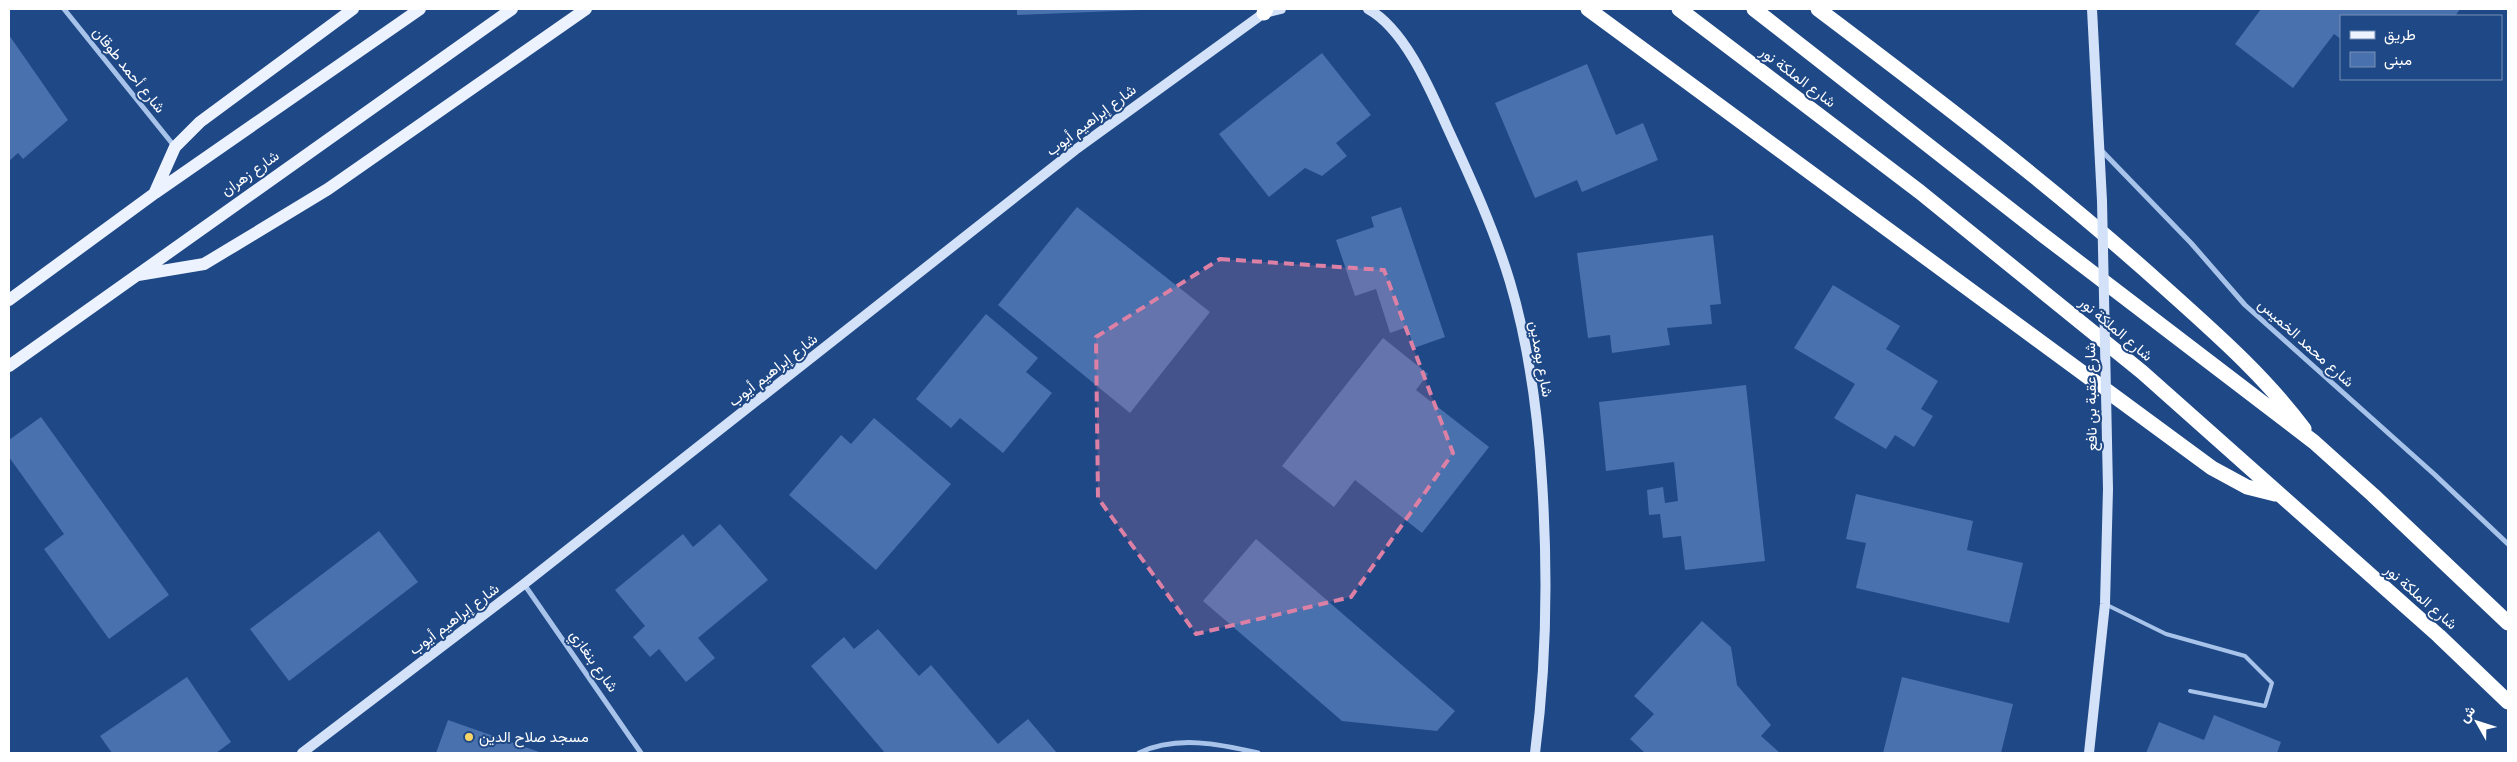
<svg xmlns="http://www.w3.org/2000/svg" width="2517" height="762" viewBox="0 0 2517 762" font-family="Figtree,Vazirmatn,sans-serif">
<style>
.building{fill:#4871ae}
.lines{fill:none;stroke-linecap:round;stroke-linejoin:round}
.lane{stroke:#a8c3ea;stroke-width:4}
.street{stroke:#a8c3ea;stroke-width:5}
.secondary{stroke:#d3e2f8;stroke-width:10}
.primary{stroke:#ecf2fe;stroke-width:12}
.highway{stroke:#fff;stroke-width:15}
.secondary-bridge{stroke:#d3e2f8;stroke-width:10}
.marked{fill:#dd80a5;fill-opacity:0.2;stroke:#dd80a5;stroke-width:4;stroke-dasharray:10 6;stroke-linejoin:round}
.poi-dot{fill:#f8d468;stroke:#1f4886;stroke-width:2}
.labels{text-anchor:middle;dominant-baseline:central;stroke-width:4;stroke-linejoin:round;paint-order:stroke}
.street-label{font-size:15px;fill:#fff;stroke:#1f4886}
.poi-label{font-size:15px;fill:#fff;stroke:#1f4886;text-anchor:start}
</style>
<rect width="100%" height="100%" fill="#1f4886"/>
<path class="building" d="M 1017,9 L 1141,9 L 1141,10 L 1017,15 Z
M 2261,9 L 2460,9 L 2455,16 L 2341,16 L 2341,39 L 2334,34 L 2293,88 L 2235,44 Z
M 9,35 L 68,120 L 23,159 L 18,153 L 9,161 Z
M 1322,53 L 1371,115 L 1336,143 L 1347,156 L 1322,176 L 1305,168 L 1269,197 L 1219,134 Z
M 1587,64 L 1616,135 L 1643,123 L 1658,160 L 1582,192 L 1577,180 L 1535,198 L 1495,103 Z
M 1077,207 L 1210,312 L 1130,413 L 998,305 Z
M 1401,207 L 1445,337 L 1414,348 L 1407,327 L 1390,333 L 1376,289 L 1355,296 L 1336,240 L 1374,227 L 1371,217 Z
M 1713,235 L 1721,304 L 1710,305 L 1712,324 L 1667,328 L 1670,345 L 1612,353 L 1610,335 L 1588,338 L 1577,253 Z
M 1833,285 L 1900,326 L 1886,349 L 1938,381 L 1921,409 L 1933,416 L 1914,447 L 1895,435 L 1886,449 L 1834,418 L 1855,384 L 1794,348 Z
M 986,314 L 1038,358 L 1026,372 L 1052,393 L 1003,453 L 960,418 L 951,428 L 916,399 Z
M 1383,338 L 1428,374 L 1416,390 L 1489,447 L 1422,533 L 1355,480 L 1334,507 L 1282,466 Z
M 1746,385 L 1765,561 L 1685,570 L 1681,536 L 1663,538 L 1660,514 L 1649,515 L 1647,490 L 1663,487 L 1665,503 L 1678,501 L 1674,462 L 1606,471 L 1599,402 Z
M 41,417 L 169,595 L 109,639 L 44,549 L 64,534 L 9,457 L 9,440 Z
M 874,418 L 951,484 L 876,570 L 789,495 L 841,435 L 851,444 Z
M 1856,494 L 1973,521 L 1967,550 L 2023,563 L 2009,623 L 1856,588 L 1866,543 L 1846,539 Z
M 720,524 L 768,580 L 698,638 L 715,658 L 686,682 L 659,649 L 650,657 L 633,637 L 645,626 L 615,590 L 683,534 L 693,547 Z
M 379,531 L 418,582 L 289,681 L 250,629 Z
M 1256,539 L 1455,711 L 1437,731 L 1342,721 L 1203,601 Z
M 1702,621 L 1731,647 L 1737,685 L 1771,725 L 1761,736 L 1780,753 L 1645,753 L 1630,739 L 1654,714 L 1634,696 Z
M 878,629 L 919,676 L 931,665 L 998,744 L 1028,719 L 1057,753 L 885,753 L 811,666 L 844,637 L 854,649 Z
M 187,677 L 231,742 L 216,753 L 112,753 L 100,736 Z
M 1902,677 L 2013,704 L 2001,753 L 1883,753 Z
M 2214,715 L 2281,742 L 2277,753 L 2146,753 L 2159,722 L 2204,740 Z
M 448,720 L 542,753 L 436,753 Z"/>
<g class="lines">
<path class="lane" d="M 2105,604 L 2166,634 L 2245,656 L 2272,683 L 2265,706 L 2190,691"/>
<path class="street" d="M 64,9 L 175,147
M 2100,149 L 2191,243 L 2245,305 L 2434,474 L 2508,544
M 524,584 L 641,753
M 1139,753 C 1176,735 1220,744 1258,753"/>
<path class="secondary" d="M 1368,9 C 1405,29 1431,91 1448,129 C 1471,179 1494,229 1510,282 C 1529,346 1538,415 1542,481 C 1548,573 1547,662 1535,753
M 2092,9 L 2102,201
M 302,753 L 524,584 L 1075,150 L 1264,13 L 1281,9
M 2089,753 L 2105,604 L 2108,489"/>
<path class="primary" d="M 155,192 L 175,147 L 200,122 L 353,9
M 138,275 L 204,264 L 234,246 L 328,189 L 586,9
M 9,300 L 155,193 L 420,9
M 9,366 L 512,9"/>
<path class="highway" d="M 1588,9 L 2212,468 L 2247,487 L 2275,494
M 1679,9 L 1920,192 L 2142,372 L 2439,636 L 2508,702
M 1754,9 L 2043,235 L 2314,442 L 2373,495 L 2508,623
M 1818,9 C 1936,98 2053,187 2163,286 C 2213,331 2264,375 2304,429
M 1264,13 L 1266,9"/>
<path class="secondary-bridge" d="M 2102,201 L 2108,489"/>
</g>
<path class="marked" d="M 1220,259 L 1384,270 L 1453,453 L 1351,597 L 1196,634 L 1098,498 L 1096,337 Z"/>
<circle class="poi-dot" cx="469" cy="737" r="5"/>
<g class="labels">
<g class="street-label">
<text transform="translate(129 70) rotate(51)">شارع أحمد طوقان</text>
<text transform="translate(1798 77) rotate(37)">شارع الملكة نور</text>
<text transform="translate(1091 120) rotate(-37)">شارع إبراهيم أيوب</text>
<text transform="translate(250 173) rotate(-35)">شارع زهران</text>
<text transform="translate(2116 329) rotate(40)">شارع الملكة نور</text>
<text transform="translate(2306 343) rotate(42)">شارع محمد الخميس</text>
<text transform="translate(1541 359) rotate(80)">شارع بومدين</text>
<text transform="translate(773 370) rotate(-38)">شارع إبراهيم أيوب</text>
<text transform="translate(2091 397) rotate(-91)">شارع عقبة بن نافع</text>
<text transform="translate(2421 597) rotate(41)">شارع الملكة نور</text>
<text transform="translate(454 619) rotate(-37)">شارع إبراهيم أيوب</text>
<text transform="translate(594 661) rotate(55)">شارع بنغازي</text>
</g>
<g class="poi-label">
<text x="479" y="737">مسجد صلاح الدين</text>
</g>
</g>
<rect width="2517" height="762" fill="none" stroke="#ffffff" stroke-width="20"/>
<rect x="2340" y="15" width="162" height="65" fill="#1f4886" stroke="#7991b6"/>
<rect x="2350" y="31" width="25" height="8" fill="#ecf2fe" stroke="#7991b6"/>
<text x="2384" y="40" font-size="15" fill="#ffffff">طريق</text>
<rect x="2350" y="52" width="25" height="15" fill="#4871ae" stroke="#7991b6"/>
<text x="2384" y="65" font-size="15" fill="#ffffff">مبنى</text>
<g transform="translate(2477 722) rotate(309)" stroke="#1f4886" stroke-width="4" paint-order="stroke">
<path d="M0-4L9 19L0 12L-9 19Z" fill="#ffffff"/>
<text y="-8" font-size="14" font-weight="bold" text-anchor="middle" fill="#ffffff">ش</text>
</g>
</svg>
